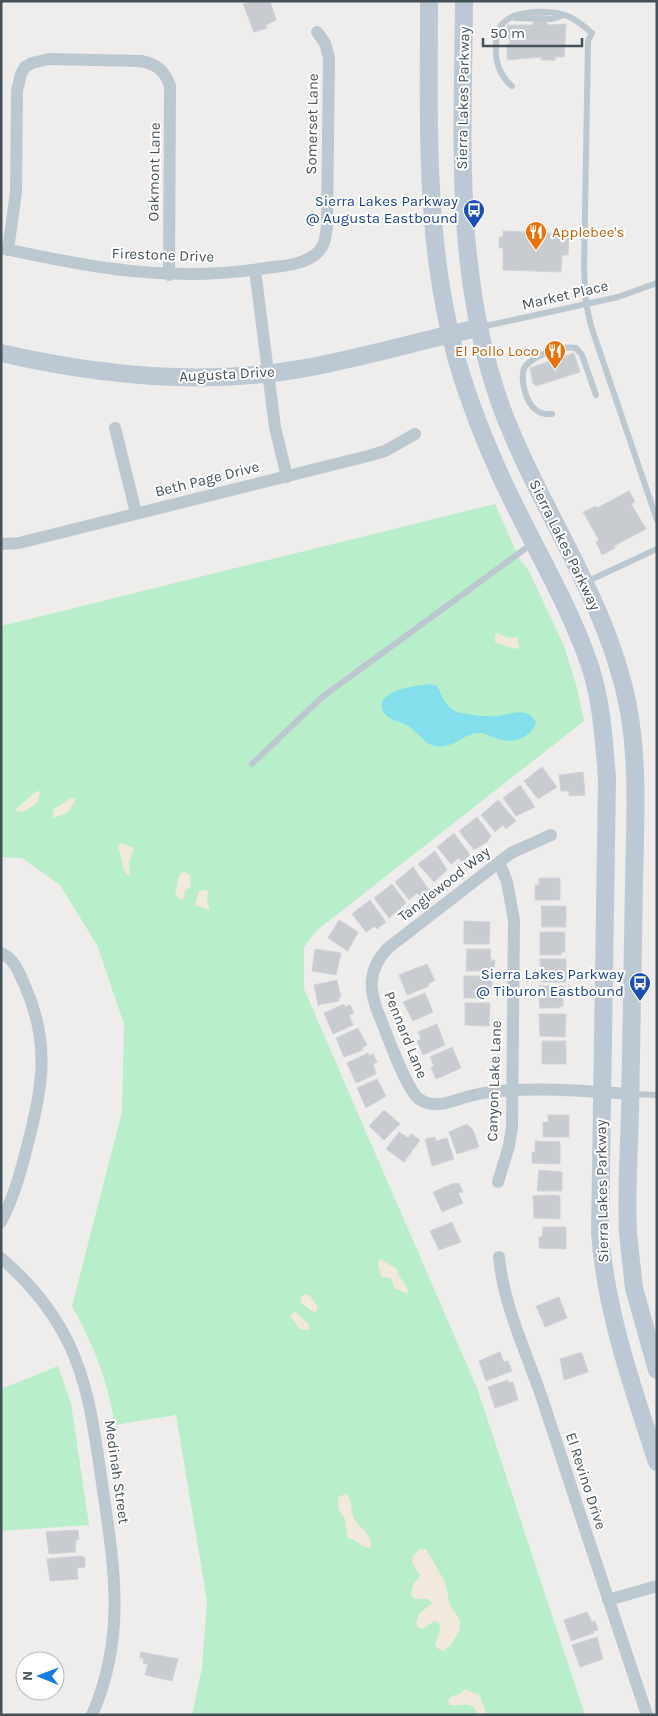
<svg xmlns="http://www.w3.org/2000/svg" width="658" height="1716" viewBox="0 0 658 1716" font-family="Karla,sans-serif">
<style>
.green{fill:#b8eec9}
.sand{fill:#f1e9db}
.water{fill:#84dfec}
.building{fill:#c8ccd1;stroke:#d0d3d8}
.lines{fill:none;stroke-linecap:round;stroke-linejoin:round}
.lane{stroke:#bcc8cf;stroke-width:6}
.street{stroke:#bcc8cf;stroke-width:12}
.secondary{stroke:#bcc9d4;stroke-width:18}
.labels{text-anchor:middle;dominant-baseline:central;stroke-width:4;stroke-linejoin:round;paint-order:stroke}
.street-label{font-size:15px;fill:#445159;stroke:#fff}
.transit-label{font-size:15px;fill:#164399;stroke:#fff;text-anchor:end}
.food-label{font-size:15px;fill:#c56008;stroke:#fff;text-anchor:start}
</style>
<rect width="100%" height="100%" fill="#efecec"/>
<path class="green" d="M 495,504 L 520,560 L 528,569 L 564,646 L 576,684 L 584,721 L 316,931 L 304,947 L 304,989 L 477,1388 L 585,1715 L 192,1715 L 202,1668 L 207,1601 L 176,1415 L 115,1425 C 107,1378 95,1348 72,1306 L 122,1112 L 124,1024 L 97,945 L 60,885 L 22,858 L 1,857 L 1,626 Z
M 58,1366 L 71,1403 L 89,1525 L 1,1531 L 1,1389 Z"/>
<path class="sand" d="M 498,633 L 508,638 L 517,637 L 519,648 L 515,649 L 495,642 L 495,634 Z
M 38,790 L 40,793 L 37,803 L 23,812 L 17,811 L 16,809 C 24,802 30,797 38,790 Z
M 71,798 L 75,799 L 75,802 L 67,813 L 53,818 L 54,809 Z
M 120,843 L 134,848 L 129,863 L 130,873 L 128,876 C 120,868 123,857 118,848 Z
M 185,872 L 190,875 L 191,886 L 185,891 L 184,898 L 181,900 L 175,894 C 178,886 176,879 181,873 Z
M 204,890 L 208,891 L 207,900 L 210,910 L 195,905 L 199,891 Z
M 380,1259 L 397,1269 C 398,1280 408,1282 408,1294 L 394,1288 L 391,1278 L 381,1277 L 378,1263 Z
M 306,1294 L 310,1296 L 318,1307 L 315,1313 L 301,1303 L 301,1297 Z
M 295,1312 L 309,1324 L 309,1330 L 300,1329 L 290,1316 Z
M 346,1494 C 353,1500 350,1508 353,1516 C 357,1528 372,1531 371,1546 L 369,1548 C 361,1547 356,1539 347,1538 L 345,1519 L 338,1509 L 338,1497 Z
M 419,1549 L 426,1549 L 445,1582 L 450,1605 L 460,1620 L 459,1632 L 450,1646 L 443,1651 L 437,1648 L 435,1644 L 440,1630 L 439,1623 L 434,1621 L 423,1629 L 418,1628 L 416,1622 L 419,1614 L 432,1603 L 428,1599 L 415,1599 L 411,1595 L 413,1584 L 420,1576 L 412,1562 L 413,1556 Z
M 465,1689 L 480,1696 L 487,1715 L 478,1715 C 473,1699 462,1707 450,1705 L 448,1701 L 452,1696 L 459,1694 Z"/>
<path class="water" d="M 430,684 L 437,686 C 442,695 446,707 455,711 C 464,715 489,717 498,716 C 512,714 526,706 536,722 C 532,736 517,743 503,740 C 495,739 489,734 481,733 C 463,732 454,750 435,746 C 424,744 418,732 408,726 C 401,721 390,721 385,714 C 369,691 418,685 430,684 Z"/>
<path class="building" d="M 252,1 L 270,1 L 276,20 L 266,25 L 267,28 L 254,32 L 243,4 Z
M 533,15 L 547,15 L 547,25 L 566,24 L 564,57 L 555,57 L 555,60 L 541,60 L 541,57 L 507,60 L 507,44 L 510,44 L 507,25 L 533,25 Z
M 503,231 L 569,234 L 568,255 L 562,255 L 561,272 L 503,270 L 503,248 L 499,248 L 499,237 L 503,237 Z
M 574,353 L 580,372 L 536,386 L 533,383 L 530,368 Z
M 629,491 L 635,502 L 631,504 L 646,529 L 614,546 L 615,548 L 602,555 L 596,542 L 599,540 L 583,512 L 596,506 L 597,508 Z
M 542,767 L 557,787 L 538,799 L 524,781 Z
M 583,772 L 585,795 L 569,796 L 569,791 L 561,791 L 559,775 Z
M 520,785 L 535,807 L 516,816 L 503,798 Z
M 498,800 L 516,821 L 506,829 L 503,825 L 495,832 L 481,815 Z
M 477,817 L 491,836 L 487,842 L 474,850 L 459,831 Z
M 454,833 L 470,855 L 462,862 L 459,858 L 451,864 L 437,847 Z
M 435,851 L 447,870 L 434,882 L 418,864 Z
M 413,867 L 429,890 L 420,896 L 417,893 L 409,900 L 395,882 Z
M 539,878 L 560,878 L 560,900 L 535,900 L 535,885 L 539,885 Z
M 392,884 L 406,903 L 389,918 L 374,898 Z
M 370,900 L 386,922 L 377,929 L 375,926 L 366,932 L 352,914 Z
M 541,906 L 566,906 L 566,927 L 542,927 Z
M 339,920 L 358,932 L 348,951 L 328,938 Z
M 464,921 L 490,922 L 489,944 L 464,944 Z
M 540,932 L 565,932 L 565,952 L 561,952 L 561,955 L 540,955 Z
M 315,949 L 341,953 L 336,975 L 312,971 Z
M 467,949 L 490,949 L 491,960 L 495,960 L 494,969 L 489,969 L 488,971 L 466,971 Z
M 540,959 L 566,959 L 566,982 L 541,982 Z
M 427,964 L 435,980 L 428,984 L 429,986 L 407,995 L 399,975 Z
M 464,976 L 492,976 L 492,988 L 488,988 L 488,998 L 464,998 Z
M 337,980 L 341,997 L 338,998 L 339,1001 L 318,1005 L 314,985 Z
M 538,986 L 563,986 L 563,1006 L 560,1006 L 560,1008 L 540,1008 Z
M 425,993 L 433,1012 L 413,1021 L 403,1002 Z
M 465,1003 L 490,1003 L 489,1026 L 465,1025 Z
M 344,1004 L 345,1007 L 350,1005 L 354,1013 L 349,1015 L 353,1025 L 333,1034 L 324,1013 Z
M 539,1014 L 566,1014 L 565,1037 L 540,1036 Z
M 437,1024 L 445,1045 L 423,1055 L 417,1041 L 421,1039 L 418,1032 Z
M 358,1028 L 367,1045 L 362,1048 L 363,1050 L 344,1057 L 336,1038 Z
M 542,1041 L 566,1041 L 566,1064 L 542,1064 Z
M 452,1047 L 461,1068 L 436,1079 L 431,1068 L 434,1066 L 430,1057 Z
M 368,1053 L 369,1056 L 373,1054 L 377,1062 L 373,1064 L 376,1074 L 356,1083 L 347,1063 Z
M 377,1079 L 386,1096 L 366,1108 L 357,1088 Z
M 384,1110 L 400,1124 L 384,1140 L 369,1126 Z
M 548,1115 L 569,1115 L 569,1137 L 543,1137 L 543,1122 L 548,1122 Z
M 467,1124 L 473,1130 L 479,1147 L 457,1154 L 449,1132 Z
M 399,1132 L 408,1138 L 411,1134 L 420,1140 L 404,1162 L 386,1149 Z
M 435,1137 L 436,1141 L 447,1138 L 454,1159 L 432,1166 L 425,1139 Z
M 535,1141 L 560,1142 L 560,1164 L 532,1163 L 532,1152 L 535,1152 Z
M 539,1170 L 562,1172 L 562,1191 L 537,1191 Z
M 454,1183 L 455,1184 L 459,1183 L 463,1192 L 458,1193 L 463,1203 L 442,1212 L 433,1192 Z
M 553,1195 L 560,1196 L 560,1219 L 534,1218 L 533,1196 Z
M 452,1222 L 461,1242 L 439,1250 L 430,1231 Z
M 543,1227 L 566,1227 L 566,1249 L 539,1248 L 539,1237 L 542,1237 Z
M 559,1297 L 567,1318 L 545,1327 L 536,1306 Z
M 500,1352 L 504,1362 L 508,1361 L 512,1371 L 486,1381 L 479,1361 Z
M 578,1353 L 582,1353 L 588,1372 L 564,1380 L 560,1359 Z
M 508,1380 L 509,1383 L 513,1382 L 518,1400 L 495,1408 L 488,1387 Z
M 78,1530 L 79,1540 L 76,1540 L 75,1552 L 49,1554 L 46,1532 Z
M 81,1556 L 85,1558 L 85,1567 L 77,1568 L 78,1579 L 50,1581 L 47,1559 Z
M 587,1612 L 592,1622 L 595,1621 L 598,1630 L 594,1631 L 594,1633 L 571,1641 L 564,1620 Z
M 597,1637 L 603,1659 L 580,1667 L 572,1645 Z
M 141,1652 L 178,1659 L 172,1681 L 145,1675 L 148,1664 L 143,1663 L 144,1658 L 140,1658 Z"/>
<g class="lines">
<path class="lane" d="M 515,18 L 552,19 L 564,15
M 512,86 C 502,78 496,65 496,52 C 496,45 495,36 499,29 C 509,8 552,9 570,17 C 578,21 585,27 592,33 L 588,41 L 584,269 L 586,303 L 591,326 L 657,520
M 481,327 L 618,297 L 657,283
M 552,414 C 546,414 540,414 536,410 C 526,403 520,380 524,368 C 532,356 562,345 576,348 L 582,355 L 596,395
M 586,582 L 657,549
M 252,764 L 321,698 L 533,543
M 631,1094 L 657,1095"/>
<path class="street" d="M 1,248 C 93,268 171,283 266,268 C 282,266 304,265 317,253 C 325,246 326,235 327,225 L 329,58 L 325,43 L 317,32
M 8,250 L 16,192 L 17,91 L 21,74 L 25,67 L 32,63 L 49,59 L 141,61 C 157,64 165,71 170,86 L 169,275
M 255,270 L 275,427 L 287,477
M 115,428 L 136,513
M 1,544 L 19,543 L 368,456 L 385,451 L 415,434
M 551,835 L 511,853 L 388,948 C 366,971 369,993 381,1020 C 388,1037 406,1089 419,1099 C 437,1111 455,1099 474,1095 C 517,1085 585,1091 630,1094
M 1,953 C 15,959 19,973 25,986 C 50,1042 43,1086 28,1143 C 21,1171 14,1197 1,1222
M 498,1182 L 509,1146 L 512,1127 L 514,920 L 507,882 L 499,862
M 499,1257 C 504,1308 527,1353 543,1401 C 577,1506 612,1610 647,1715
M 1,1258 C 29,1282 53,1311 69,1344 C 89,1386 94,1430 101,1476 C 113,1561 128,1633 92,1715
M 608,1600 L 657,1586"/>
<path class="secondary" d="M 429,1 C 429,133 423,266 467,392 C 481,433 498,473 518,512 C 543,563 572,612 590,666 C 602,703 604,741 607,779 L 600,1233 C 606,1312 632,1386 657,1462
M 464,1 C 463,142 453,274 502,409 C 540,510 607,599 628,706 C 639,764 635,825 634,884 C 632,960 631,1036 630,1112 C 629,1152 626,1192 628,1233 L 634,1288 L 657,1370
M 1,353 C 97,375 196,386 294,370 C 356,360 417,341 478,328"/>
</g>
<defs>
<g id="bus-pin" transform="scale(1.125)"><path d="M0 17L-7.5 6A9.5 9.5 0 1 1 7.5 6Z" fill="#1a4fb4" stroke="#fff"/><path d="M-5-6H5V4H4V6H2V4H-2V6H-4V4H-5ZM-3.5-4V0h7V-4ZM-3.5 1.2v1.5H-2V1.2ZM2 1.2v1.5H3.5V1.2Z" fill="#fff"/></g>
<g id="restaurant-pin" transform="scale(1.125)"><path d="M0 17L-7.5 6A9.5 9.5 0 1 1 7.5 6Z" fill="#e8710a" stroke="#fff"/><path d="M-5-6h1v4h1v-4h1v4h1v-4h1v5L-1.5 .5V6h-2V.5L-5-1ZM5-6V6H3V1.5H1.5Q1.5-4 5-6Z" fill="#fff"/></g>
</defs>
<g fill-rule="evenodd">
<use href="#bus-pin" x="474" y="210"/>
<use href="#restaurant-pin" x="536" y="232"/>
<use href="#restaurant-pin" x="555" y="351"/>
<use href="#bus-pin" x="640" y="983"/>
</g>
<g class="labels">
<g class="street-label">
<text transform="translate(463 98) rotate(-89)">Sierra Lakes Parkway</text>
<text transform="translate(312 124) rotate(-89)">Somerset Lane</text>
<text transform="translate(154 172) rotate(-89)">Oakmont Lane</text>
<text transform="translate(163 255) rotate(2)">Firestone Drive</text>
<text transform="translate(565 295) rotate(-13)">Market Place</text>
<text transform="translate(227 374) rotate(-3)">Augusta Drive</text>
<text transform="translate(207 479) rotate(-14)">Beth Page Drive</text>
<text transform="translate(565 545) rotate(64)">Sierra Lakes Parkway</text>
<text transform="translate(444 884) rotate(-38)">Tanglewood Way</text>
<text transform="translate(406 1035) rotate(68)">Pennard Lane</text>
<text transform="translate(494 1081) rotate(-88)">Canyon Lake Lane</text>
<text transform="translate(602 1191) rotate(-91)">Sierra Lakes Parkway</text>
<text transform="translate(117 1472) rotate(82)">Medinah Street</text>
<text transform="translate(586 1481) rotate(72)">El Revino Drive</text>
</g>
<g class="transit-label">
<text x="458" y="201">Sierra Lakes Parkway<tspan x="458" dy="17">@ Augusta Eastbound</tspan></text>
<text x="624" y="974">Sierra Lakes Parkway<tspan x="624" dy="17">@ Tiburon Eastbound</tspan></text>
</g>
<g class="food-label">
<text x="552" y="232">Applebee's</text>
<text x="539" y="351" text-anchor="end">El Pollo Loco</text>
</g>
</g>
<rect width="658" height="1716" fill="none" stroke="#445159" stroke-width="5"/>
<g transform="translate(40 1676) rotate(271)"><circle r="24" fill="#ffffff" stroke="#b4b9bd"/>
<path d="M0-4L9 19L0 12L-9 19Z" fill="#167dde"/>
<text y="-8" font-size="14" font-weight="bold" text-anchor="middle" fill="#445159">N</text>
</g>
<path d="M483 38v8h99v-8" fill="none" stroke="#445159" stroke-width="2.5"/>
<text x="490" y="38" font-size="15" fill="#445159" stroke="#ffffff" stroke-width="4" paint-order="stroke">50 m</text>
</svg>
